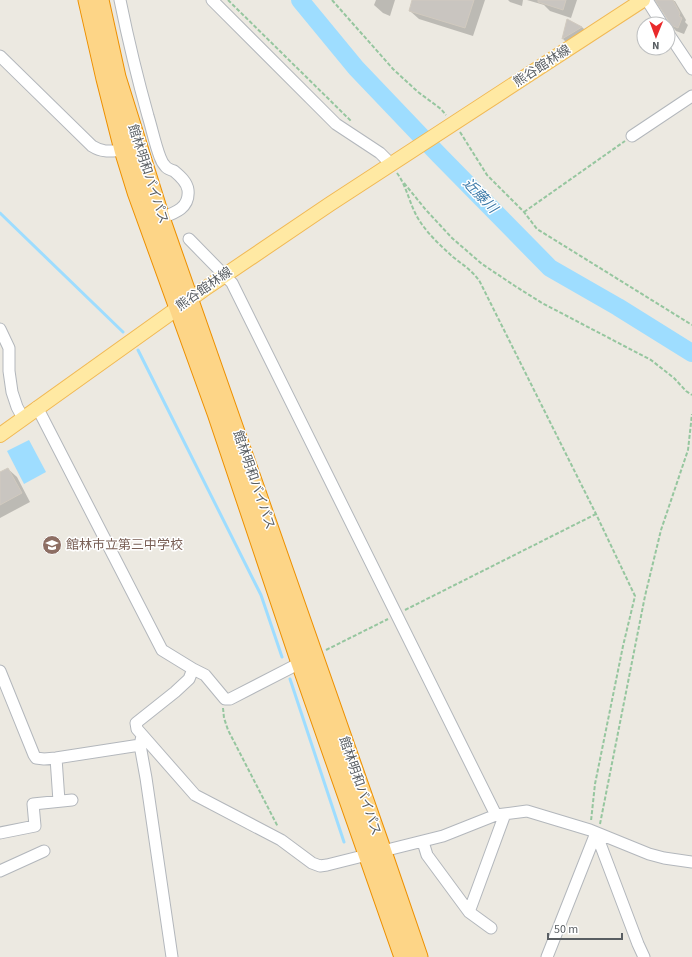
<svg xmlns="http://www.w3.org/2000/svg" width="692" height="957" viewBox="0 0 692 957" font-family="'Source Sans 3','Noto Sans JP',sans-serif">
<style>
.water{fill:#9eddff}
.shadow{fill:#0003}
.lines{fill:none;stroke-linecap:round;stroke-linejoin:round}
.stream{stroke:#9eddff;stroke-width:3}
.river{stroke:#9eddff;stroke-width:18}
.building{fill:#c9c5c0;stroke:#d1cabf}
.minor-casing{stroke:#b3b7bc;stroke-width:13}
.major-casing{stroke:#f1b955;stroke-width:16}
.highway-casing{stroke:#ed9000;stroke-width:19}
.path{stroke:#96c69f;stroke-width:2;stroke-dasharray:4 2;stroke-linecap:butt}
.minor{stroke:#fff;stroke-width:11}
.major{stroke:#ffe9a3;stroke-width:14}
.highway{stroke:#fdd587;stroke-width:17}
.labels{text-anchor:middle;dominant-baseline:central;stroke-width:3;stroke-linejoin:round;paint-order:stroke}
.street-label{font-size:13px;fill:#595e62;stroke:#fff}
.education-label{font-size:13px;fill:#785e54;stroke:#fff;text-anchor:start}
.water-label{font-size:14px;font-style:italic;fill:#3a78a7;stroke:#fff}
</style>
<rect width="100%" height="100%" fill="#ece9e1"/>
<path class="water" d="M 29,440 L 46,472 L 24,484 L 7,451 Z"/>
<path class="shadow" d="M 376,0 L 395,0 L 390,16 L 383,13 L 374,5 Z
M 413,0 L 485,0 L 473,36 L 419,19 L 410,11 Z
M 508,0 L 523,0 L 522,6 L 510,2 Z
M 527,0 L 577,0 L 571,18 L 550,11 L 544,5 Z
M 659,0 L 675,1 L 686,20 L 685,22 L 688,25 L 684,34 L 676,31 L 670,24 Z
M 567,21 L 582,27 L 586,31 L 567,43 L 563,39 Z
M 8,469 L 17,477 L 30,502 L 0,518 L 0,473 Z"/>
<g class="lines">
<path class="stream" d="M 0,213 L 123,332
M 138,350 L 261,595 L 282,657
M 290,679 L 344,842"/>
<path class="river" d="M 300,0 L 356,68 L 439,155 L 550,268 L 618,307 L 692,353"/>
</g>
<path class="building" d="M 412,0 L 474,0 L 465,28 L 409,11 Z
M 538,0 L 566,0 L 563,10 L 538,2 Z
M 655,0 L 673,0 L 680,13 L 679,16 L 682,18 L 678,28 L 669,24 L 668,20 Z
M 567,19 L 582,27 L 562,39 Z
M 8,468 L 22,493 L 0,505 L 0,472 Z"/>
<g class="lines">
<g class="minor-casing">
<path id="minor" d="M 120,0 C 128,39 137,77 148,116 C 152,129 155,144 160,157 C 161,160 163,164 166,167 C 168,169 171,170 174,171 C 180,176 187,182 188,190 C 190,208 175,213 161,218
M 212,0 L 336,124 L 380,153 L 391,164
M 647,0 L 662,24
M 668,33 L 692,69
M 0,56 L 92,146 C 103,153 111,151 123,150
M 632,136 L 692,96
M 189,239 L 232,283 L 496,815
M 0,329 L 9,348 L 9,371 L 12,392 L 17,407 L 23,418
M 37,407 L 162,650 L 193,669 L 205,675 L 225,699 L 230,699 L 300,663
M 193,669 L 189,679 L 175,692 L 136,723 L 137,729 L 195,795 L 281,840 L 312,863 L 320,866 L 327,865 L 443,836 L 496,815 L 527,811 L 590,830 L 649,854 L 664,858 L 692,862
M 0,671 L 34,755 L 36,758 L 44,759 L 56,758 L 140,745
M 142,736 L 140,745 L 146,778 L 172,957
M 56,758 L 59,801
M 0,833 L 35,826 L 33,804 L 72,800
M 596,833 L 638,944 L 644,957
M 423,842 L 427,855 L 469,912 L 491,928
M 0,871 L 44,851
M 469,912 L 505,814
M 547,957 L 596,833"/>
</g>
<g class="major-casing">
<path id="major" d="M 0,435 L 203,290 L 330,204 L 643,0"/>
</g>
<g class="highway-casing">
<path id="highway" d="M 87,0 L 105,79 L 123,150 L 136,192 L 216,413 L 300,663 L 403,957
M 100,0 L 117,77 L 161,218 L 383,852 L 419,957"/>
</g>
<path class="path" d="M 228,0 L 351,121
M 332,0 L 393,69 L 418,92 L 441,109 L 446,115
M 460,132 L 487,175 L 524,212 L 537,229 L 692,325
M 397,173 C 408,188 410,208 421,223 C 429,235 442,247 453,257 C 463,265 473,271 480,282 L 596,514 L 635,596 L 623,646 L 595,784 L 591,821
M 404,183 L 426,210 L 452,238 L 482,264 L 515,286 L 542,303 L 651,360 L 674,378 L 686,391 L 692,395
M 524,212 L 625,141
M 405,610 L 596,514
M 326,650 L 388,619
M 223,708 L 224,718 L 228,730 L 278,827
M 600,824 L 645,596 L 661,530 L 688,450 L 692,414"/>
<use href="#minor" class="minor"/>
<use href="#major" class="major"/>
<use href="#highway" class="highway"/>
</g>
<defs>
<g id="school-disc" transform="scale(1)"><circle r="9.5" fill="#8d6e63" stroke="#fff"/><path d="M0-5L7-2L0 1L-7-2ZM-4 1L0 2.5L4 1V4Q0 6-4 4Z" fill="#fff"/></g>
</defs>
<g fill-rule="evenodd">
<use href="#school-disc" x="52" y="545"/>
</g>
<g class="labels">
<g class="street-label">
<text transform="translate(542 66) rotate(-33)">熊谷館林線</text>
<text transform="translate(148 174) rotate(72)">館林明和バイパス</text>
<text transform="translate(204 289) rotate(-35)">熊谷館林線</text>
<text transform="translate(254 480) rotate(71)">館林明和バイパス</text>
<text transform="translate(360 786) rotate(71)">館林明和バイパス</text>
</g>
<g class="education-label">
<text x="66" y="545">館林市立第三中学校</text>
</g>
<g class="water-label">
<text transform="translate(480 196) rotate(46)">近藤川</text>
</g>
</g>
<g transform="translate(656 36) rotate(181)"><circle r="19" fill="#ffffff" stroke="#bdbfc0"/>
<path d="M0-3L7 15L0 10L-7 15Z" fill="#e92a2b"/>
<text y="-6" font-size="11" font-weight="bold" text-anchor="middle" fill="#595e62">N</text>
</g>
<path d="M548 933v6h74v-6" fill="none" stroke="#595e62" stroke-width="2"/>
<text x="554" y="933" font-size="12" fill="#595e62" stroke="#ffffff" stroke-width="3" paint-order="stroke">50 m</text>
</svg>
